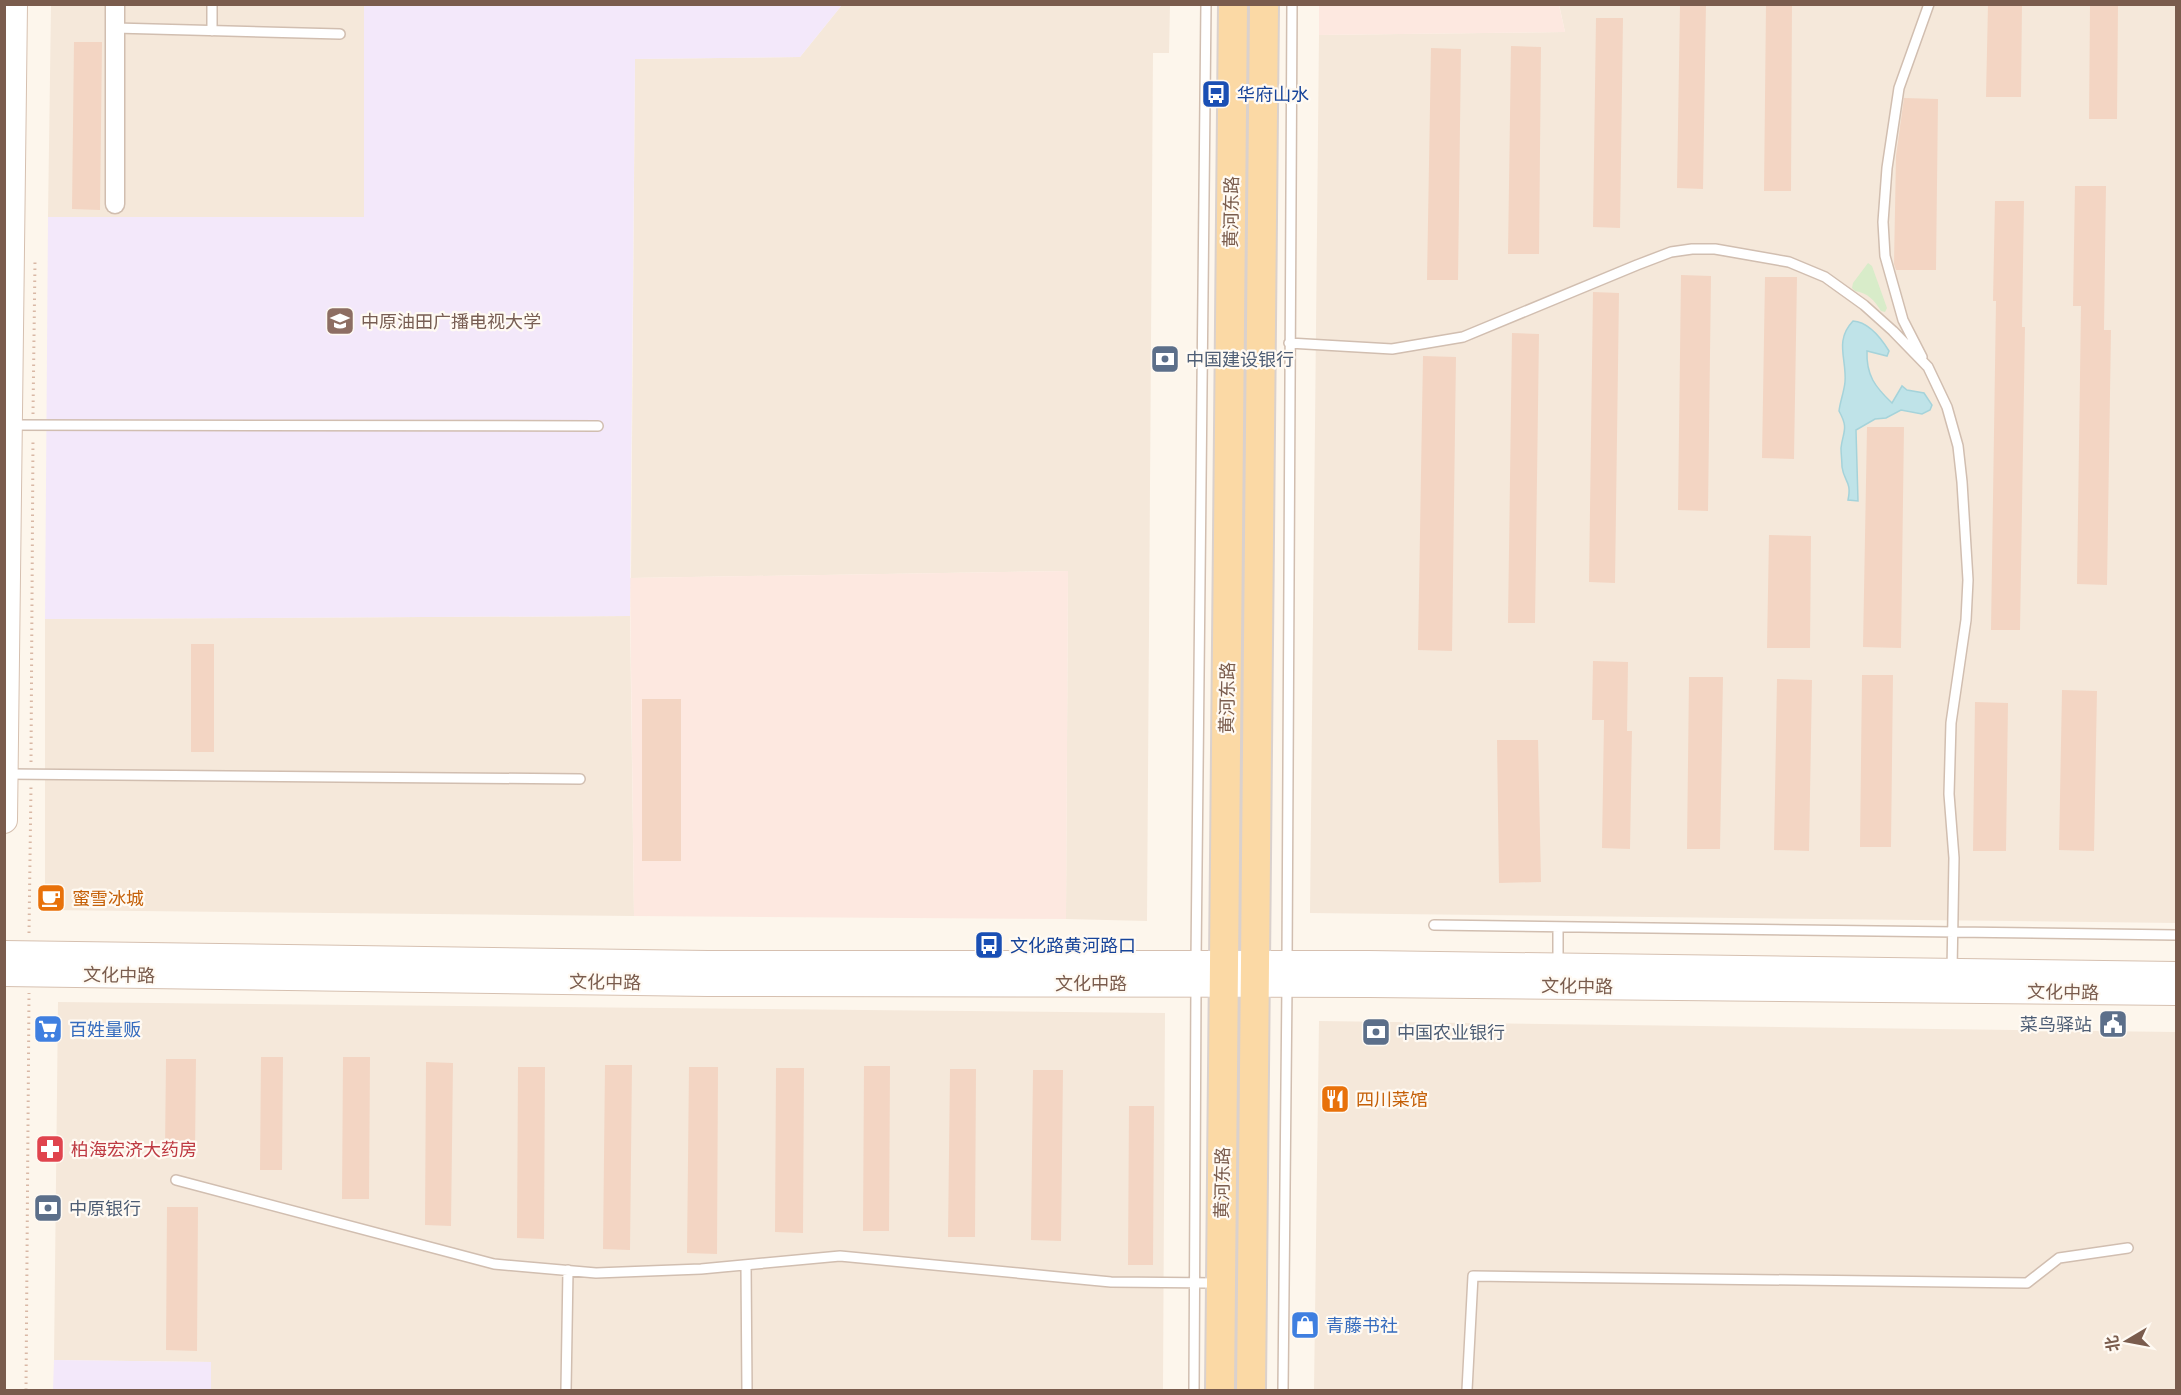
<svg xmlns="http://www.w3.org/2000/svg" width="2181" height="1395" viewBox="0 0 2181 1395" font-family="Poppins,'Noto Sans SC',sans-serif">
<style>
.residential{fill:#f5e8da}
.commercial{fill:#fde8e0}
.education{fill:#f3e8fa}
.green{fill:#d8ecc9}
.water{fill:#bfe3e8;stroke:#a5d3da;stroke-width:1.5}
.building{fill:#f3d5c3}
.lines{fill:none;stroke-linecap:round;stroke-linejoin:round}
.lane-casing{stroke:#d1beb0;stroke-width:12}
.street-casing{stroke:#d1beb0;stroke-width:21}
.secondary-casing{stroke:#d6c0b0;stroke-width:28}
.primary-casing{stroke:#dad1cd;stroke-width:32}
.path{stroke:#d9b8a5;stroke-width:3;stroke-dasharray:1.5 4.5;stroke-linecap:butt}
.lane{stroke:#fff;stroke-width:9}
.street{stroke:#fff;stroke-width:18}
.secondary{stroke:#fff;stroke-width:26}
.primary{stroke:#fbd9a5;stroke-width:28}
.labels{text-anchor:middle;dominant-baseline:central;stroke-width:4.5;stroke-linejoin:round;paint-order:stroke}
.transit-label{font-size:18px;fill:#164399;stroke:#fffaf3;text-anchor:start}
.street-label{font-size:18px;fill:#7a5c4d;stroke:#fffaf3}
.education-label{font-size:18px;fill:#785e54;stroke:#fffaf3;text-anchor:start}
.service-label{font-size:18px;fill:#4e5e75;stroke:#fffaf3;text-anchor:start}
.food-label{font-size:18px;fill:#c56008;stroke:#fffaf3;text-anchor:start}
.shop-label{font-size:18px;fill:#366cbe;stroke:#fffaf3;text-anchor:start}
.health-label{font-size:18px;fill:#be3a42;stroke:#fffaf3;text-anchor:start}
</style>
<rect width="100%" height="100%" fill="#fdf6ec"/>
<path class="residential" d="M 1559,4 L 2176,5 L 2176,923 L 1310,913 L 1319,35 L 1565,32 Z
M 51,5 L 364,5 L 364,217 L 48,217 Z
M 842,5 L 1170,5 L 1169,53 L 1153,53 L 1147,921 L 1066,919 L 1068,571 L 631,578 L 635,59 L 800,57 Z
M 630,616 L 634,916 L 45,910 L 45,619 Z
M 58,1002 L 1165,1013 L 1163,1390 L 211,1390 L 211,1362 L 54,1360 Z
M 1319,1021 L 2176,1032 L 2176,1390 L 1314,1390 Z"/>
<path class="commercial" d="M 1319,4 L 1559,5 L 1565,32 L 1319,35 Z
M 1068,571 L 1066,919 L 634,916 L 630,578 Z"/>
<path class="education" d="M 364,5 L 842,5 L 800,57 L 635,59 L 630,616 L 45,619 L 48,217 L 364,217 Z
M 54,1360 L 211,1362 L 211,1390 L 53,1390 Z"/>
<path class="green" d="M 1868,263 L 1872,266 L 1887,308 L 1885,312 L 1881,311 C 1874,300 1868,293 1855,291 L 1852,288 L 1853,283 Z"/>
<path class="water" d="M 1853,321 C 1869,322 1881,338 1889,351 L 1887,356 L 1867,351 C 1866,375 1875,387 1892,403 L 1902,386 L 1907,390 L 1924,393 L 1932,405 L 1930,410 L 1922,414 L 1901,410 L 1886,418 L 1875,419 L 1856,430 L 1858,501 L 1848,500 C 1852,481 1844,482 1842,467 C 1842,462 1841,453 1841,448 C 1843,431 1849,429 1839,411 C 1840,402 1844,392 1845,382 C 1847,359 1834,341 1853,321 Z"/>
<path class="building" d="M 1680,4 L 1706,4 L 1703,189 L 1677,188 Z
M 1766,4 L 1792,4 L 1791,191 L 1764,191 Z
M 1988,4 L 2022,4 L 2021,97 L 1986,97 Z
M 2090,4 L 2118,4 L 2117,119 L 2089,119 Z
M 1596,18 L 1623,18 L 1620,228 L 1593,227 Z
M 74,42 L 102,42 L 100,210 L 72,209 Z
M 1511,46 L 1541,47 L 1539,254 L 1508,254 Z
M 1431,48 L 1461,49 L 1458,280 L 1427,280 Z
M 1904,98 L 1938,99 L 1936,270 L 1896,270 L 1894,264 L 1896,156 Z
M 2075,186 L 2106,186 L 2104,330 L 2111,330 L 2107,585 L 2077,584 L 2081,306 L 2073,306 Z
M 1995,201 L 2024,201 L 2022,327 L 2025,327 L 2020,630 L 1991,630 L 1996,301 L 1993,301 Z
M 1681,275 L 1711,276 L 1708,511 L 1678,510 Z
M 1765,277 L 1797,277 L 1794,459 L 1762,458 Z
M 1593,292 L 1619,293 L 1615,583 L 1589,582 Z
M 1512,333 L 1539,334 L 1535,623 L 1508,623 Z
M 1423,356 L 1456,357 L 1452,651 L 1418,650 Z
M 1867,427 L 1904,427 L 1901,648 L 1863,647 Z
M 1769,535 L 1811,536 L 1810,648 L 1767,648 Z
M 191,644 L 214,644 L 214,752 L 191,752 Z
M 1593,661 L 1628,662 L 1627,731 L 1632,731 L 1630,849 L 1602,848 L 1604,720 L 1592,720 Z
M 1862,675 L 1893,675 L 1891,847 L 1860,847 Z
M 1689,677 L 1723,677 L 1720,849 L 1687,849 Z
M 1777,679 L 1812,680 L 1809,851 L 1774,850 Z
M 2062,690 L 2097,691 L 2094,851 L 2059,850 Z
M 642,699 L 681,699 L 681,861 L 642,861 Z
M 1975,702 L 2008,703 L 2006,851 L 1973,851 Z
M 1497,740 L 1538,740 L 1541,882 L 1499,883 Z
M 261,1057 L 283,1057 L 282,1170 L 260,1170 Z
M 343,1057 L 370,1057 L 369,1199 L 342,1199 Z
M 166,1059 L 196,1059 L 195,1152 L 165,1151 Z
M 426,1062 L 453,1063 L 451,1226 L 425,1225 Z
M 605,1065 L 632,1065 L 630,1250 L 603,1249 Z
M 864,1066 L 890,1066 L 889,1231 L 863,1231 Z
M 518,1067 L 545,1067 L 544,1239 L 517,1238 Z
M 689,1067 L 718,1067 L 717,1254 L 687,1253 Z
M 776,1068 L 804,1068 L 803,1233 L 775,1232 Z
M 950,1069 L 976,1069 L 975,1237 L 948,1237 Z
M 1033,1070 L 1063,1070 L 1061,1241 L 1031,1240 Z
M 1129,1106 L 1154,1106 L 1153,1265 L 1128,1265 Z
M 167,1207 L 198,1207 L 197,1351 L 166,1350 Z"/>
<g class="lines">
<g class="lane-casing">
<path id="lane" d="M 115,28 L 340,34
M 212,31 L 212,4
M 1289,343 L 1392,349 L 1463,337 L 1637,265 L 1671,252 L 1692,249 L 1715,249 L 1789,262 L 1825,277 L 1864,305 L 1893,331 L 1928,367 L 1947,407 L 1958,446 L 1962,482 L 1968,580 L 1966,620 L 1951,723 L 1949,794 L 1954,858 L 1952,970
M 1922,357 L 1903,320 L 1885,256 L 1883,222 L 1887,168 L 1899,88 L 1929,4
M 9,425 L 598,426
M 7,774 L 580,779
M 1434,925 L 2176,935
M 1196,962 L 1206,4
M 1287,962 L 1292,4
M 1558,966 L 1558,927
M 176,1180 L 494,1264 L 596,1273 L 701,1269 L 840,1256 L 1111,1282 L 1217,1283
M 746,1265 L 747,1390
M 566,1390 L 568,1270
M 1194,1390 L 1196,985
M 1283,1390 L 1287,985
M 1467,1390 L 1473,1276 L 2027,1283 L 2059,1258 L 2128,1248"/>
</g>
<g class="street-casing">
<path id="street" d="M 115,204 L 115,4"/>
</g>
<g class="secondary-casing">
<path id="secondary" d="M 4,820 L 14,4
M 4,954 L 708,964 L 1369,964 L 2176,975
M 4,973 L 708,983 L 1369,984 L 2176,992"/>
</g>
<g class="primary-casing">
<path id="primary" d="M 1220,1390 L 1233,4
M 1251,1390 L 1264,4"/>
</g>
<path class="path" d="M 33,414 L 35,261
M 31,762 L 33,438
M 29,933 L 31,786
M 26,1390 L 29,993"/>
<use href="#lane" class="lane"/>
<use href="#street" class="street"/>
<use href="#secondary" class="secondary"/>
<use href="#primary" class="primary"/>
</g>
<defs>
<g id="bus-square" transform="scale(1.5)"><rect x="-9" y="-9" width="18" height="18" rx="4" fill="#1a4fb4" stroke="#fffaf3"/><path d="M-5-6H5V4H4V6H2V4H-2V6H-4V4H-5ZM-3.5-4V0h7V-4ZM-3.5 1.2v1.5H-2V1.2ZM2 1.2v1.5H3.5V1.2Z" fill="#fff"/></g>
<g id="university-square" transform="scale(1.5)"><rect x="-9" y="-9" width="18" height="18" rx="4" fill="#8d6e63" stroke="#fffaf3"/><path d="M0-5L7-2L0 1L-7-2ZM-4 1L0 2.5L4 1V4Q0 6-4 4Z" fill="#fff"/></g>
<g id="bank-square" transform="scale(1.5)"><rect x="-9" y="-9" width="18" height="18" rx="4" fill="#5c6f8a" stroke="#fffaf3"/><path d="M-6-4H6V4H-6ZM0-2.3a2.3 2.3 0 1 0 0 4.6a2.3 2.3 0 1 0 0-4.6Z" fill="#fff"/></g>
<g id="cafe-square" transform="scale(1.5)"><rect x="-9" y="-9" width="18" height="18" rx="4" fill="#e8710a" stroke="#fffaf3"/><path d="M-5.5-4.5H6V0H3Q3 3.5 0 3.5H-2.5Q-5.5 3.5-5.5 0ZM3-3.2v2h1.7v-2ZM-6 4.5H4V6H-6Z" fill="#fff"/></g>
<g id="civic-square" transform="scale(1.5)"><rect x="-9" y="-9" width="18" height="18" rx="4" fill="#5c6f8a" stroke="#fffaf3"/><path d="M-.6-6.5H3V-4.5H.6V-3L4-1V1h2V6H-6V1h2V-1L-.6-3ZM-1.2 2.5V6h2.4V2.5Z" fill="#fff"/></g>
<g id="supermarket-square" transform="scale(1.5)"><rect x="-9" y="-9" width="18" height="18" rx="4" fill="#3f7fe0" stroke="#fffaf3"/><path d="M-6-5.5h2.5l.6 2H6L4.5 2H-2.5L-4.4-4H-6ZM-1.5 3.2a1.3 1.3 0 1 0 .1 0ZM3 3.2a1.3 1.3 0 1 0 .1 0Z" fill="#fff"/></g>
<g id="restaurant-square" transform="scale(1.5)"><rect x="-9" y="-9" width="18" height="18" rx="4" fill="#e8710a" stroke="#fffaf3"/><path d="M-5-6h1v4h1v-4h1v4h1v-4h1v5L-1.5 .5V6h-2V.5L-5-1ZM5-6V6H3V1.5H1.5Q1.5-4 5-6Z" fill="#fff"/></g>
<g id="pharmacy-square" transform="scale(1.5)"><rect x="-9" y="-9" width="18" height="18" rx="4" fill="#e0444e" stroke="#fffaf3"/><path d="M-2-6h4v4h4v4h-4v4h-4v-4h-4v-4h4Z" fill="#fff"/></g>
<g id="shop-square" transform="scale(1.5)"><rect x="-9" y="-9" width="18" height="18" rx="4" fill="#3f7fe0" stroke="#fffaf3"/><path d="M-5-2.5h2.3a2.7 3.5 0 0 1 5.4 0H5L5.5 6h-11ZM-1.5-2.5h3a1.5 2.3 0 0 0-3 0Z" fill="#fff"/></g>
</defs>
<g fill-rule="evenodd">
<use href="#bus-square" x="1216" y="94"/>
<use href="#university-square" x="340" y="321"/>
<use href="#bank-square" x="1165" y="359"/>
<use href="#cafe-square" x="51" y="898"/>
<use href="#bus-square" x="989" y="945"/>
<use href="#civic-square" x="2113" y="1024"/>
<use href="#supermarket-square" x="48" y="1029"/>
<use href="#bank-square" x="1376" y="1032"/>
<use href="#restaurant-square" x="1335" y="1099"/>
<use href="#pharmacy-square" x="50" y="1149"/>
<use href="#bank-square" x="48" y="1208"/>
<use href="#shop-square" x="1305" y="1325"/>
</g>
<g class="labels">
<g class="transit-label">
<text x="1237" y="94">华府山水</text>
<text x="1010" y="945">文化路黄河路口</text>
</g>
<g class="street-label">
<text transform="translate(1231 212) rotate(-89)">黄河东路</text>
<text transform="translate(1227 698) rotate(-89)">黄河东路</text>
<text transform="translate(119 975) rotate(1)">文化中路</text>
<text transform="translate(605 982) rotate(1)">文化中路</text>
<text x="1091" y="983">文化中路</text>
<text transform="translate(1577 986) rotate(1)">文化中路</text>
<text transform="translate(2063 992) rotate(1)">文化中路</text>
<text transform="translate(1222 1183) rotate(-89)">黄河东路</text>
</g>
<g class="education-label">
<text x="361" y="321">中原油田广播电视大学</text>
</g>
<g class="service-label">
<text x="1186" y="359">中国建设银行</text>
<text x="2092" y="1024" text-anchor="end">菜鸟驿站</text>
<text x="1397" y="1032">中国农业银行</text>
<text x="69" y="1208">中原银行</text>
</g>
<g class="food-label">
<text x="72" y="898">蜜雪冰城</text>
<text x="1356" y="1099">四川菜馆</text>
</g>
<g class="shop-label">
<text x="69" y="1029">百姓量贩</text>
<text x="1326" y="1325">青藤书社</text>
</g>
<g class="health-label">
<text x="71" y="1149">柏海宏济大药房</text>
</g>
</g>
<rect width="2181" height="1395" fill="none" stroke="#7a5c4d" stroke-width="12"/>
<g transform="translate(2127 1341) rotate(260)" stroke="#fffaf3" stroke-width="4.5" paint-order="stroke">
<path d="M0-4.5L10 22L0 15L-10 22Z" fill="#7a5c4d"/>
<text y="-9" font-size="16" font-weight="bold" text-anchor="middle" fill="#7a5c4d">北</text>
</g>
</svg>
